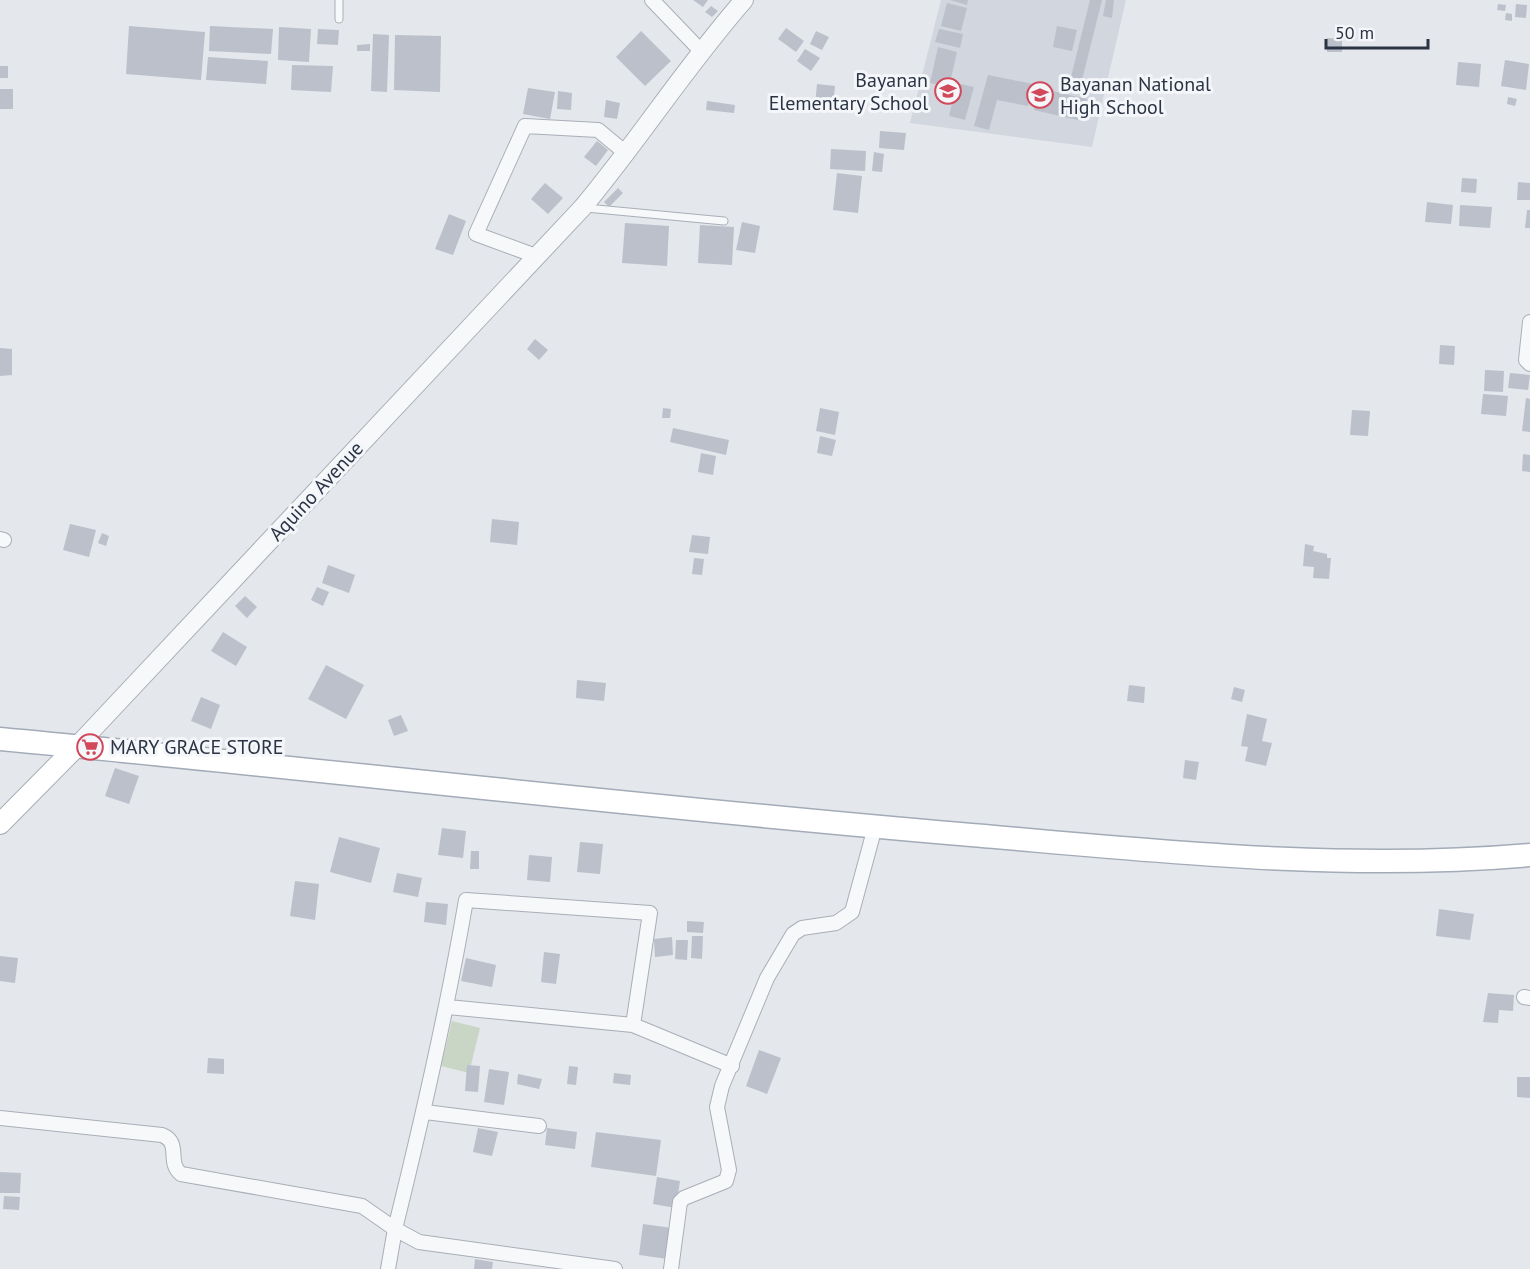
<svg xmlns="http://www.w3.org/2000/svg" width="1530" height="1269" viewBox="0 0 1530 1269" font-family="'PT Sans',sans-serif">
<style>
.built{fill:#d2d6de}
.green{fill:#c9d6c5}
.building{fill:#bbc0ca}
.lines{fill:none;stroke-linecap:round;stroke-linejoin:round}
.service-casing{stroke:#a9aeb7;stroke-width:9}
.minor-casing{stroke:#a9aeb7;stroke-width:16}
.tertiary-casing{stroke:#a9aeb7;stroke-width:20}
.secondary-casing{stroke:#a9aeb7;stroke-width:22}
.primary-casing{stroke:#a3abb8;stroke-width:25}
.service{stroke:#f7f8fa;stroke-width:7}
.minor{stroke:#f7f8fa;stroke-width:14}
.tertiary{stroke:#f7f8fa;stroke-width:18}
.secondary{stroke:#fff;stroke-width:20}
.primary{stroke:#fff;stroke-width:22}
.labels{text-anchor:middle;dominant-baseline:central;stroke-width:6;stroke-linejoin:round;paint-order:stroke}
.poi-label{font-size:20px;fill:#2b3445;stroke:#f4f6f9;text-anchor:start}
.street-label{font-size:20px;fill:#2b3445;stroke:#f4f6f9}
</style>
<rect width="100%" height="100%" fill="#e4e7ec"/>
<path class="built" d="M 941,0 L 1126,0 L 1092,147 L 910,123 Z"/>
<path class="green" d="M 452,1021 L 480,1028 L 469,1073 L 441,1066 Z"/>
<path class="building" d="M 693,0 L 708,0 L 703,7 Z
M 950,0 L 968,0 L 967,5 Z
M 1090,0 L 1102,0 L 1082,80 L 1071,77 Z
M 1106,0 L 1114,0 L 1112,18 L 1103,16 Z
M 947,3 L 967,8 L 961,31 L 941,26 Z
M 1498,4 L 1506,5 L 1505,11 L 1497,10 Z
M 1516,4 L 1527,5 L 1526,18 L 1515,17 Z
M 711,6 L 718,11 L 712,17 L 705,12 Z
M 1506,13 L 1512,14 L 1512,21 L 1505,20 Z
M 129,26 L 205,32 L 201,80 L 126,74 Z
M 210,26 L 273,29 L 271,54 L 209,51 Z
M 1057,26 L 1077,30 L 1072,51 L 1053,47 Z
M 279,27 L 311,29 L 309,62 L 278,60 Z
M 786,28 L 804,41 L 796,52 L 778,39 Z
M 318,29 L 339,30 L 338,45 L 317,44 Z
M 939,29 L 963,34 L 960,48 L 935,42 Z
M 641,31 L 671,61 L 645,86 L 616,57 Z
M 816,31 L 829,37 L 822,50 L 810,44 Z
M 373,34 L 389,35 L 387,92 L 371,91 Z
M 395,35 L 441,36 L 440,92 L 394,90 Z
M 1327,38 L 1342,39 L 1342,52 L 1327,52 Z
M 370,44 L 370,51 L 357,51 L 357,45 Z
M 938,47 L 957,52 L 949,87 L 930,83 Z
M 805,49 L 820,58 L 811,71 L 797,61 Z
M 208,57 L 268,61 L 266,84 L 206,80 Z
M 1505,60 L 1529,64 L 1526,90 L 1501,86 Z
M 1458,62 L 1481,64 L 1479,87 L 1456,85 Z
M 292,65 L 333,66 L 331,92 L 291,90 Z
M 0,66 L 8,66 L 8,78 L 0,78 Z
M 988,75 L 1033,84 L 1028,106 L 997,100 L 989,130 L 974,126 Z
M 957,83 L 974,87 L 965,120 L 949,116 Z
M 817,84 L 835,86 L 833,107 L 815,105 Z
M 528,88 L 555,92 L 550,119 L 523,114 Z
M 1040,88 L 1087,99 L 1082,121 L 1034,110 Z
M 0,89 L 13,89 L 13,109 L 0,109 Z
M 558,91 L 572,93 L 571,110 L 557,109 Z
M 1508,97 L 1517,99 L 1515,106 L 1507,104 Z
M 606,100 L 620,103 L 617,119 L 604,117 Z
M 707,101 L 735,105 L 734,113 L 706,110 Z
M 880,131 L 906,133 L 904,150 L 879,148 Z
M 597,141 L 608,150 L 596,166 L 584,157 Z
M 831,149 L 866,151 L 865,171 L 830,169 Z
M 874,152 L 884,154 L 882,172 L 872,171 Z
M 837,173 L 862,176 L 858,213 L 833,210 Z
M 1462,178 L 1477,179 L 1476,193 L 1461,192 Z
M 1518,182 L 1530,183 L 1530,200 L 1517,200 Z
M 545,183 L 563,198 L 548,214 L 531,199 Z
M 618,188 L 623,193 L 609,207 L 604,202 Z
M 1427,202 L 1453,205 L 1451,224 L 1425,222 Z
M 1460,205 L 1492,207 L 1490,228 L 1459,226 Z
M 1527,210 L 1530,210 L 1530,228 L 1525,228 Z
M 449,214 L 466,221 L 453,255 L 435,249 Z
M 742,222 L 760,226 L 755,253 L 736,250 Z
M 625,223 L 669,226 L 667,266 L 622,263 Z
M 700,225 L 734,227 L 732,265 L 698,263 Z
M 535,339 L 548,350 L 539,360 L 527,349 Z
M 1440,345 L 1455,346 L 1454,365 L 1439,364 Z
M 0,348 L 12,349 L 12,375 L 0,376 Z
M 1485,370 L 1504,371 L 1503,392 L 1484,391 Z
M 1510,373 L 1530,375 L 1528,390 L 1508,388 Z
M 1483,394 L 1508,396 L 1506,416 L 1481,414 Z
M 1526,398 L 1530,399 L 1530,432 L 1522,431 Z
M 663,408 L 671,409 L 670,418 L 662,418 Z
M 820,408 L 839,412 L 835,435 L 816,431 Z
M 1352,410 L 1370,411 L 1368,436 L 1350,435 Z
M 673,428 L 729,440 L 726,455 L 670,442 Z
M 820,436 L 836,440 L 832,456 L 817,453 Z
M 701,453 L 716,456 L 713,475 L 698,472 Z
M 1523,454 L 1530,455 L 1530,472 L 1522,471 Z
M 492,519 L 519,522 L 517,545 L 490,542 Z
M 70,524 L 96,530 L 89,557 L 63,550 Z
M 102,533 L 109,536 L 106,546 L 98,543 Z
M 692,535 L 710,537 L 708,554 L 689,552 Z
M 1305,544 L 1314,546 L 1313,551 L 1327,554 L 1327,558 L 1331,558 L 1329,579 L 1313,578 L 1314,567 L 1303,566 Z
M 694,558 L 704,559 L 702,575 L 692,574 Z
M 328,565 L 355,575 L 349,593 L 322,583 Z
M 317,587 L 329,592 L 323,606 L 311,600 Z
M 245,596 L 257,607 L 247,618 L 235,606 Z
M 223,632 L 247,647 L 236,666 L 211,651 Z
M 326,665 L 364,685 L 346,719 L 308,699 Z
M 577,680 L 606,683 L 604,701 L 576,698 Z
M 1129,685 L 1145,687 L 1144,703 L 1127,701 Z
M 1234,687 L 1245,690 L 1242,702 L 1231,699 Z
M 201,697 L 220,705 L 211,729 L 191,721 Z
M 1247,714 L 1267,719 L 1262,741 L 1272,743 L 1266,766 L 1245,761 L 1248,747 L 1241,746 Z
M 401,715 L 408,731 L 394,736 L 388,720 Z
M 1185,760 L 1199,762 L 1196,780 L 1183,778 Z
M 115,768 L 139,776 L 129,804 L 105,796 Z
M 442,828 L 466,831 L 463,858 L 438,855 Z
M 339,837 L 380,848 L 371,883 L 330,872 Z
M 580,842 L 603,844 L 600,874 L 577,872 Z
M 471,851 L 479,851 L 479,869 L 470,869 Z
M 529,855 L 552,857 L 550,882 L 527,880 Z
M 397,873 L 422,878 L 418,897 L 393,892 Z
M 295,881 L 319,884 L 315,920 L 290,916 Z
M 426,902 L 448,904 L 446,925 L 424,922 Z
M 1439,909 L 1474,914 L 1470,940 L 1436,936 Z
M 687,921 L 704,922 L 703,933 L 687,932 Z
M 692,936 L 703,936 L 702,959 L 691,958 Z
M 672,937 L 673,955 L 655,957 L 654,939 Z
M 676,940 L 688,940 L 687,960 L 675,959 Z
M 544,952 L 560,954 L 556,984 L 541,982 Z
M 0,956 L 18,958 L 15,983 L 0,981 Z
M 466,958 L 496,965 L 492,987 L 461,981 Z
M 1488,993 L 1514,995 L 1513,1011 L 1499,1010 L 1498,1023 L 1483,1022 Z
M 759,1050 L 781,1058 L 767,1094 L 746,1086 Z
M 208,1058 L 224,1059 L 224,1074 L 207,1073 Z
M 467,1065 L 480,1066 L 478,1092 L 465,1091 Z
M 569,1066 L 578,1067 L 576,1085 L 567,1084 Z
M 489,1069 L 509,1072 L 504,1105 L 484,1102 Z
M 614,1073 L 631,1075 L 630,1085 L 613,1083 Z
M 518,1074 L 542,1079 L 539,1089 L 517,1084 Z
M 1517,1077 L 1530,1077 L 1530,1098 L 1517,1097 Z
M 478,1128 L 498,1132 L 492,1156 L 473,1152 Z
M 547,1128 L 577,1132 L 575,1149 L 545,1145 Z
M 596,1132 L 661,1140 L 656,1176 L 591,1167 Z
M 0,1172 L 21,1173 L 20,1193 L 0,1193 Z
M 657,1177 L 680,1181 L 676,1208 L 653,1204 Z
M 4,1196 L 20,1197 L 19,1210 L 3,1209 Z
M 643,1224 L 672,1228 L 668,1259 L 639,1255 Z
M 475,1259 L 493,1262 L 492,1269 L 474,1269 Z"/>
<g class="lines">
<g class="service-casing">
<path id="service" d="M 339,19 L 339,0
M 586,208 L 724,221"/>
</g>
<g class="minor-casing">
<path id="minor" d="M 652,0 L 700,50
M 536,256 L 476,234 L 525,126 L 598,130 L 627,154
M 1530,322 L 1526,360 L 1530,364
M 0,539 L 4,540
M 1524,997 L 1530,998
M 633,1025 L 732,1066
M 425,1112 L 539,1126
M 0,1118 L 162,1135 C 182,1143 166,1162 181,1174 L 362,1206 L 395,1229 C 422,1120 447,1011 466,900 L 650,913 L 633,1025 L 448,1007
M 388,1269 L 395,1229 L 419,1242 L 615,1269
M 671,1269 L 680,1202 L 684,1198 L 726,1181 L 729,1170 L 717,1107 L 722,1086 L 767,978 L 793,934 L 802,928 L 836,923 L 852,912 L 875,827"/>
</g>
<g class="tertiary-casing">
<path id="tertiary" d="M 77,746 L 583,207 C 639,140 686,66 744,0"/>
</g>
<g class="secondary-casing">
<path id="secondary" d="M 0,824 L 77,746"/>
</g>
<g class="primary-casing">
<path id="primary" d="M 0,739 C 320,769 640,807 960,834 C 1150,850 1339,872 1530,855"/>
</g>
<use href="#service" class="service"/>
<use href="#minor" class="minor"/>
<use href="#tertiary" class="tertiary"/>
<use href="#secondary" class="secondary"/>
<use href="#primary" class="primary"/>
</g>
<defs>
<g id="school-ring" transform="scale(1.35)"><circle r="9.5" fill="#f4f6f9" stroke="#d1495b" stroke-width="1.5"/><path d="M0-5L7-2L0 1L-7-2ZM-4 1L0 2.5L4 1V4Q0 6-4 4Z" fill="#d1495b"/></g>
<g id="supermarket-ring" transform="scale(1.35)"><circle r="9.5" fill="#f4f6f9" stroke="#d1495b" stroke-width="1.5"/><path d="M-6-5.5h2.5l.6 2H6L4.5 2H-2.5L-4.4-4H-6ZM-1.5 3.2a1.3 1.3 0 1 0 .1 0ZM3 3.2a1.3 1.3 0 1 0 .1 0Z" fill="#d1495b"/></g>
</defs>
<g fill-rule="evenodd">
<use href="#school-ring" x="948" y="91"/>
<use href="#school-ring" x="1040" y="95"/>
<use href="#supermarket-ring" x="90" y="747"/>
</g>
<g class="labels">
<g class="poi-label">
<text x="928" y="80" text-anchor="end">Bayanan<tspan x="928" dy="23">Elementary School</tspan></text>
<text x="1060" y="84">Bayanan National<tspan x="1060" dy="23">High School</tspan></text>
<text x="110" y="747">MARY GRACE STORE</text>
</g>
<g class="street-label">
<text transform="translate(316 491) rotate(-47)">Aquino Avenue</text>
</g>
</g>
<path d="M1326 39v9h102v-9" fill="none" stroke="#2b3445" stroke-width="3"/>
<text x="1335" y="39" font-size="18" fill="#2b3445" stroke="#f4f6f9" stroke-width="4.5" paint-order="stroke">50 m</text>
</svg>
